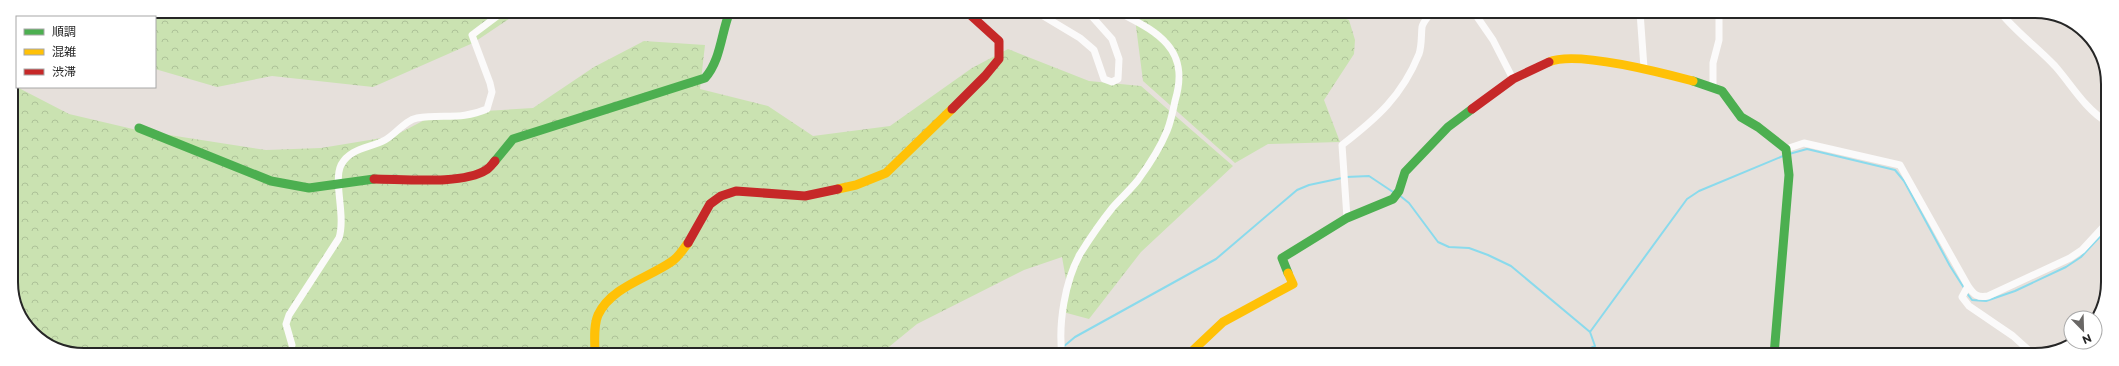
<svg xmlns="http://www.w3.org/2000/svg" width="2119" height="366" viewBox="0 0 2119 366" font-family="Montserrat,'Noto Sans JP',sans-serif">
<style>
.forest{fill:url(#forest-crowns)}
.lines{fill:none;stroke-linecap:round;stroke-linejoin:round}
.stream{stroke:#8adaec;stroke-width:2}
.street{stroke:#fbfafa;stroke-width:7}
.fast{stroke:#4caf50;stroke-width:9}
.slow{stroke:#ffc107;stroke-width:9}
.jam{stroke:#c62828;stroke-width:9}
.rim{fill:none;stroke:#262626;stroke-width:2}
</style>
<defs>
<pattern id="forest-crowns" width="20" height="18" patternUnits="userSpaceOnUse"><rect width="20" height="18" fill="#cae2b1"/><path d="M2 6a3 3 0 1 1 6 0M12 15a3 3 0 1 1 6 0" fill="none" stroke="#adc298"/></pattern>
</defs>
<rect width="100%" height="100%" fill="#e6e0db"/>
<path class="forest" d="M 84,11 L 521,11 L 473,43 L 373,87 L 272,76 L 217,87 L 155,69 L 155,17 L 55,17 Z
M 1134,11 L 1332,11 L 1334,15 L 1349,20 L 1355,40 L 1354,54 L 1324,100 L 1340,142 L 1268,144 L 1235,163 L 1143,81 Z
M 644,41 L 705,45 L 700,89 L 768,106 L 813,136 L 890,126 L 972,68 L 1008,49 L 1089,81 L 1141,86 L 1233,166 L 1141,252 L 1089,319 L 1063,312 L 1068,291 L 1062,257 L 1024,270 L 917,324 L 879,355 L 74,354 L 36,337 L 13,301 L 11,84 L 69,114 L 137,130 L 266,150 L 321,148 L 394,136 L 436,114 L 533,108 L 594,67 Z"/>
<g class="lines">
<path class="stream" d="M 1789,154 L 1807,149 L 1895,170 L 1904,181 L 1950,266 L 1964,288
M 1346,177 L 1369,176 L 1393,192
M 1399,195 L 1409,203 L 1438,242 L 1449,247 L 1469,248 L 1488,255 L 1511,266 L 1590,332 L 1595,346 L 1576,355
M 1966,292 L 1972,300 L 1986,301 L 2015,291 L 2066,267 L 2081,257 L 2107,229
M 1590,332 L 1687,199 L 1699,191 L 1783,156
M 1063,347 L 1075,337 L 1216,259 L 1297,190 L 1309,185 L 1342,178
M 1053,355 L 1060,349"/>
<path class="street" d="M 1035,11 L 1080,38 L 1094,50 L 1104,79 L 1112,82 L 1118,79 L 1119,59 L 1112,39 L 1087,11
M 1473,11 L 1493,40 L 1513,79
M 1640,12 L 1644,68
M 2000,12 C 2016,32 2037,47 2055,66 C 2071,84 2085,109 2107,122
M 1713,87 L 1713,63 L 1719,40 L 1719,12
M 1786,149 L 1804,143 L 1900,165 L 1968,286 C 1974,295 1978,298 1988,296 L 2070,258 L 2082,250 L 2107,223
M 1347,218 L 1342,145 C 1377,118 1402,96 1419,54 C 1422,45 1421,36 1422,27 C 1423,22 1429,16 1432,11
M 1968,286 L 1962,297 L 1969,306 L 2013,336 L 2034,355
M 292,345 L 286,324 L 289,315 L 339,238 C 346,215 333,182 341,165 C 350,148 370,148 385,140 C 396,134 405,120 417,118 C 443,114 462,120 487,109 L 492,92 L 490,83 L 472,35 L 504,11
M 1062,355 C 1058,324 1065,281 1080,254 C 1090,238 1101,222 1113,207 C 1121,198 1130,190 1138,180 C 1149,165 1160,148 1167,131 C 1171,121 1173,111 1175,101 C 1181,81 1182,61 1167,44 C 1154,29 1135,21 1117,11"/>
<path class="fast" d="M 1693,81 L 1722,91 L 1741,117 L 1758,127 L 1786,149 L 1789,175 L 1774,355
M 139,128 L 271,181 L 309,188 L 374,179
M 495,161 L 513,139 L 705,78 C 721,60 721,33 730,11
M 1288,273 L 1282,258 L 1347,218 L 1393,199 L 1399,191 L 1405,172 L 1448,127 L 1472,109"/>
<path class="slow" d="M 1549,62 C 1576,50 1663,73 1693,81
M 838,189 L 856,185 L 886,173 L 952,109
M 595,355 C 595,342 593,327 598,315 C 611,287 648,278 671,262 C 678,258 683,249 688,243
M 1188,355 L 1223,322 L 1293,284 L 1288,273"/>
<path class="jam" d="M 952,109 L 985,76 L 999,59 L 999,41 L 966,11
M 1472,109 L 1513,79 L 1549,62
M 374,179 C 403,179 463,185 486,170 C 490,168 492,164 495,161
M 688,243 L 710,204 L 721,196 L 736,191 L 805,196 L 838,189"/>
</g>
<path d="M0 0H2119V366H0ZM84 18H2035A66 66 0 0 1 2101 84V282A66 66 0 0 1 2035 348H84A66 66 0 0 1 18 282V84A66 66 0 0 1 84 18Z" fill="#fff" fill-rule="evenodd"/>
<path class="rim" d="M84 18H2035A66 66 0 0 1 2101 84V282A66 66 0 0 1 2035 348H84A66 66 0 0 1 18 282V84A66 66 0 0 1 84 18Z"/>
<rect x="16" y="16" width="140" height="72" fill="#ffffff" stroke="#a8a8a8"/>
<rect x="24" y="29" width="20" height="6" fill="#4caf50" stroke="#a8a8a8"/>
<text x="52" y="36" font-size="12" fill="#262626">順調</text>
<rect x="24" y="49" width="20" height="6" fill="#ffc107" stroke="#a8a8a8"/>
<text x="52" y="56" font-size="12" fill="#262626">混雑</text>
<rect x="24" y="69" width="20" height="6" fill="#c62828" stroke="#a8a8a8"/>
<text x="52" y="76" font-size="12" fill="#262626">渋滞</text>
<g transform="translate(2083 330) rotate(157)"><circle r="19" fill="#ffffff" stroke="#a8a8a8"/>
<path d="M0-3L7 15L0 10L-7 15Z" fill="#696765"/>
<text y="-6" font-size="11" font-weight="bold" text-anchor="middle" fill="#262626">N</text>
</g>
</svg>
